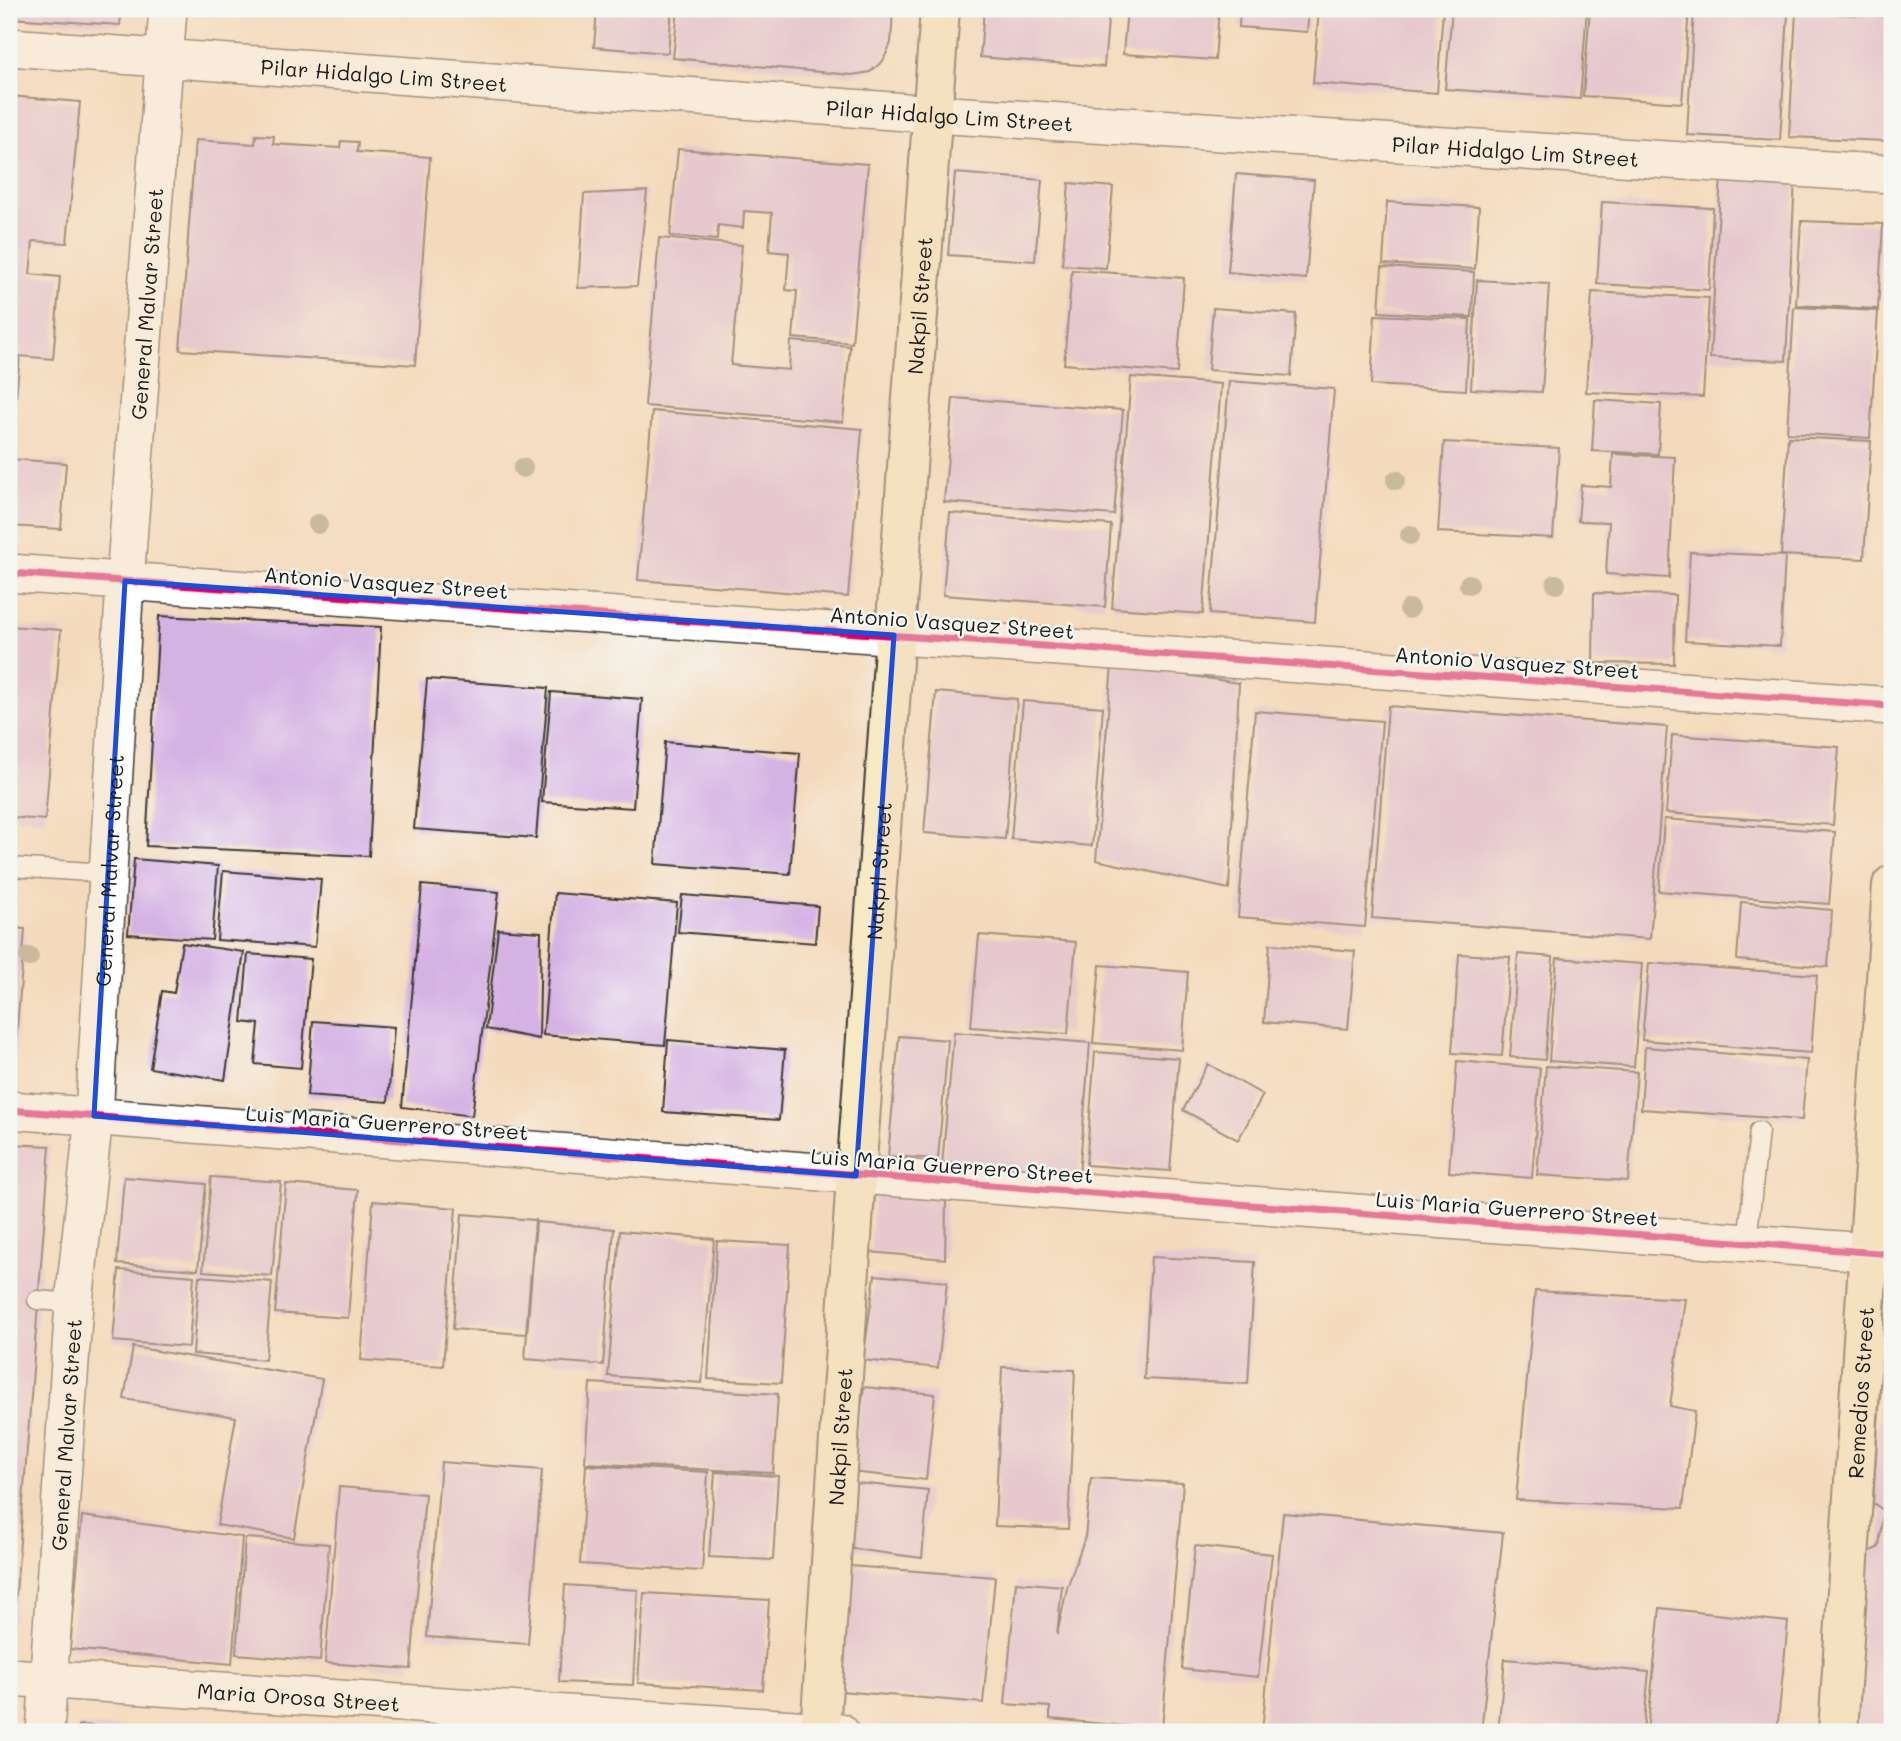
<svg xmlns="http://www.w3.org/2000/svg" width="1901" height="1741" viewBox="0 0 1901 1741" font-family="Mali,sans-serif">
<style>
.building{fill:#d5b2e4}
.lines{fill:none;stroke-linecap:round;stroke-linejoin:round}
.lane-casing{stroke:#3c3834;stroke-width:21}
.street-casing{stroke:#3c3834;stroke-width:40}
.secondary-casing{stroke:#3c3834;stroke-width:42}
.lane{stroke:#fff;stroke-width:18}
.street{stroke:#fff;stroke-width:37}
.secondary{stroke:#f6e9c3;stroke-width:38}
.cycleway-casing{stroke:#f6f6f2;stroke-width:11}
.cycleway{stroke:#d6006c;stroke-width:7}
.tree{fill:#949276}
.marked{fill:none;stroke:#1d4ed8;stroke-width:5;stroke-linejoin:round}
.labels{text-anchor:middle;dominant-baseline:central;stroke-width:5;stroke-linejoin:round;paint-order:stroke}
.street-label{font-size:21px;fill:#1c1c1c;stroke:#f6f6f2}
</style>
<rect width="100%" height="100%" fill="#f6f6f2"/>
<filter id="ink" filterUnits="userSpaceOnUse"><feTurbulence type="fractalNoise" baseFrequency=".0143" numOctaves="2"/><feDisplacementMap in="SourceGraphic" scale="14" xChannelSelector="R" yChannelSelector="G"/><feConvolveMatrix kernelMatrix="1 2 1 2 8 2 1 2 1" color-interpolation-filters="sRGB"/></filter>
<filter id="wash" filterUnits="userSpaceOnUse"><feTurbulence type="fractalNoise" baseFrequency=".00686" numOctaves="4" result="noise"/><feDisplacementMap in="SourceGraphic" scale="28" xChannelSelector="R" yChannelSelector="G"/><feGaussianBlur stdDeviation="1.57" result="paint"/><feColorMatrix in="noise" values="0 0 0 0 0 0 0 0 0 0 0 0 0 0 0 0 0 1.4 0 .05"/><feComposite in="paint" operator="in"/></filter>
<g filter="url(#wash)">
<rect width="100%" height="100%" fill="#f4dabc"/>
<g id="blocks">
<path class="building" d="M 9,9 L 122,9 L 120,25 L 9,18 Z
M 597,9 L 672,9 L 668,53 L 594,47 Z
M 678,9 L 893,9 L 891,43 L 883,61 L 870,72 L 852,75 L 673,58 Z
M 984,9 L 1109,9 L 1104,67 L 980,57 Z
M 1127,9 L 1219,9 L 1215,60 L 1123,54 Z
M 1240,9 L 1309,9 L 1307,32 L 1239,27 Z
M 1319,9 L 1443,9 L 1437,93 L 1313,83 Z
M 1452,9 L 1587,9 L 1580,99 L 1445,89 Z
M 1590,9 L 1689,9 L 1682,103 L 1583,96 Z
M 1694,9 L 1788,14 L 1780,140 L 1687,135 Z
M 1796,12 L 1892,17 L 1886,141 L 1789,137 Z
M 9,96 L 80,102 L 67,243 L 33,241 L 30,274 L 60,277 L 53,359 L 20,356 L 11,450 Z
M 256,135 L 274,136 L 273,144 L 340,148 L 341,141 L 358,142 L 357,152 L 430,157 L 415,365 L 180,350 L 195,140 L 255,144 Z
M 678,149 L 868,164 L 852,343 L 793,338 L 797,291 L 786,290 L 789,253 L 769,251 L 772,213 L 744,211 L 743,228 L 718,225 L 717,240 L 670,236 Z
M 955,173 L 1042,180 L 1035,261 L 948,255 Z
M 1236,174 L 1314,180 L 1306,279 L 1228,272 Z
M 1721,175 L 1795,178 L 1786,361 L 1710,358 Z
M 1069,183 L 1113,187 L 1106,268 L 1062,265 Z
M 647,191 L 637,286 L 578,288 L 584,194 Z
M 1387,202 L 1479,207 L 1475,269 L 1383,264 Z
M 1602,202 L 1713,208 L 1709,290 L 1597,284 Z
M 1801,221 L 1883,224 L 1878,309 L 1796,305 Z
M 659,238 L 742,245 L 731,365 L 789,370 L 791,341 L 850,346 L 843,422 L 645,406 Z
M 1382,267 L 1474,272 L 1472,317 L 1379,312 Z
M 1072,270 L 1184,278 L 1177,373 L 1064,364 Z
M 1477,280 L 1549,284 L 1542,392 L 1471,389 Z
M 1592,292 L 1709,298 L 1703,397 L 1586,392 Z
M 1794,307 L 1878,311 L 1870,438 L 1787,433 Z
M 1213,308 L 1296,314 L 1291,376 L 1208,370 Z
M 1375,315 L 1470,319 L 1466,390 L 1371,385 Z
M 1131,377 L 1221,384 L 1203,614 L 1112,608 Z
M 1229,381 L 1334,389 L 1315,622 L 1210,614 Z
M 953,398 L 1123,410 L 1114,515 L 944,502 Z
M 1595,400 L 1661,404 L 1658,454 L 1592,451 Z
M 652,411 L 862,429 L 848,597 L 638,580 Z
M 1788,437 L 1871,441 L 1864,559 L 1781,555 Z
M 1444,442 L 1559,448 L 1553,538 L 1438,532 Z
M 1613,454 L 1675,457 L 1669,578 L 1606,574 L 1609,522 L 1578,521 L 1581,485 L 1611,487 Z
M 9,459 L 66,463 L 61,529 L 9,526 Z
M 950,513 L 1111,525 L 1105,607 L 943,595 Z
M 1690,552 L 1785,556 L 1780,646 L 1685,641 Z
M 1594,593 L 1675,595 L 1674,664 L 1593,663 Z
M 159,616 L 381,627 L 369,856 L 146,846 Z
M 9,626 L 61,630 L 45,820 L 9,817 Z
M 1112,664 L 1239,683 L 1229,889 L 1096,860 Z
M 427,679 L 548,688 L 536,838 L 414,829 Z
M 551,692 L 642,699 L 633,808 L 542,802 Z
M 936,692 L 1017,699 L 1005,839 L 924,833 Z
M 1023,701 L 1103,707 L 1092,846 L 1011,839 Z
M 1388,706 L 1667,727 L 1650,939 L 1372,918 Z
M 1255,711 L 1382,721 L 1365,927 L 1238,917 Z
M 1672,735 L 1839,747 L 1833,825 L 1666,813 Z
M 665,742 L 800,753 L 790,874 L 655,864 Z
M 1664,819 L 1835,832 L 1829,904 L 1659,891 Z
M 134,859 L 218,866 L 212,940 L 128,934 Z
M 223,871 L 321,879 L 315,947 L 217,940 Z
M 422,885 L 499,892 L 472,1116 L 402,1107 Z
M 555,893 L 677,903 L 665,1045 L 543,1035 Z
M 682,895 L 818,906 L 815,943 L 678,932 Z
M 1741,902 L 1832,910 L 1828,967 L 1737,960 Z
M 9,928 L 25,929 L 15,1054 L 9,1053 Z
M 498,929 L 541,932 L 539,1039 L 486,1029 Z
M 979,935 L 1076,942 L 1068,1034 L 971,1027 Z
M 182,943 L 244,952 L 225,1080 L 150,1068 L 162,991 L 174,993 Z
M 1270,944 L 1355,951 L 1348,1029 L 1264,1022 Z
M 248,954 L 311,959 L 301,1068 L 255,1064 L 259,1024 L 242,1022 Z
M 1459,954 L 1510,957 L 1502,1056 L 1452,1053 Z
M 1518,954 L 1553,957 L 1545,1060 L 1510,1057 Z
M 1557,958 L 1642,964 L 1634,1067 L 1549,1061 Z
M 1649,963 L 1817,975 L 1811,1053 L 1642,1040 Z
M 1100,965 L 1188,972 L 1182,1050 L 1093,1043 Z
M 313,1021 L 394,1027 L 388,1102 L 307,1096 Z
M 954,1032 L 1090,1043 L 1079,1176 L 942,1165 Z
M 899,1036 L 948,1040 L 938,1159 L 888,1156 Z
M 668,1040 L 785,1050 L 779,1120 L 663,1112 Z
M 1645,1047 L 1807,1060 L 1802,1120 L 1641,1109 Z
M 1095,1052 L 1179,1058 L 1170,1171 L 1086,1165 Z
M 1457,1061 L 1540,1068 L 1532,1178 L 1449,1172 Z
M 1208,1064 L 1263,1095 L 1238,1140 L 1183,1110 Z
M 1546,1066 L 1637,1072 L 1628,1181 L 1537,1175 Z
M 9,1144 L 50,1146 L 14,1620 L 9,1620 Z
M 124,1177 L 206,1184 L 198,1270 L 117,1264 Z
M 211,1177 L 281,1182 L 272,1276 L 203,1271 Z
M 286,1184 L 358,1190 L 348,1318 L 275,1313 Z
M 875,1194 L 946,1201 L 945,1259 L 870,1252 Z
M 373,1201 L 456,1208 L 443,1366 L 361,1360 Z
M 462,1214 L 535,1220 L 526,1334 L 453,1329 Z
M 536,1222 L 614,1229 L 603,1365 L 525,1359 Z
M 620,1231 L 714,1239 L 702,1383 L 608,1376 Z
M 717,1241 L 790,1245 L 781,1383 L 708,1379 Z
M 1151,1257 L 1255,1262 L 1248,1384 L 1144,1379 Z
M 119,1270 L 194,1276 L 189,1347 L 113,1341 Z
M 875,1275 L 947,1282 L 938,1368 L 863,1360 Z
M 199,1276 L 272,1282 L 265,1360 L 193,1354 Z
M 1892,1284 L 1892,1732 L 1854,1732 L 1867,1553 L 1879,1547 L 1881,1529 L 1883,1510 L 1873,1503 L 1887,1288 Z
M 1535,1291 L 1685,1299 L 1670,1406 L 1695,1411 L 1683,1508 L 1516,1500 Z
M 133,1347 L 322,1379 L 294,1538 L 217,1525 L 236,1417 L 124,1399 Z
M 1002,1367 L 1075,1370 L 1068,1529 L 995,1526 Z
M 590,1383 L 778,1394 L 773,1473 L 585,1463 Z
M 864,1387 L 935,1394 L 926,1480 L 851,1472 Z
M 441,1462 L 542,1470 L 528,1644 L 427,1637 Z
M 586,1465 L 708,1472 L 702,1571 L 580,1564 Z
M 715,1472 L 778,1476 L 773,1560 L 709,1557 Z
M 1091,1478 L 1183,1483 L 1162,1729 L 1050,1719 L 1050,1707 L 1005,1704 L 1016,1582 L 1062,1586 L 1057,1635 L 1067,1588 L 1085,1537 Z
M 856,1483 L 928,1490 L 922,1558 L 846,1548 Z
M 339,1487 L 425,1494 L 411,1669 L 325,1663 Z
M 1283,1513 L 1503,1533 L 1481,1732 L 1262,1732 Z
M 82,1516 L 242,1537 L 232,1664 L 70,1649 Z
M 245,1538 L 329,1544 L 320,1661 L 236,1654 Z
M 1195,1546 L 1272,1554 L 1258,1677 L 1182,1669 Z
M 850,1566 L 995,1577 L 983,1703 L 840,1691 Z
M 565,1585 L 638,1590 L 633,1685 L 559,1682 Z
M 644,1593 L 769,1600 L 763,1690 L 638,1683 Z
M 1660,1608 L 1788,1622 L 1777,1732 L 1647,1732 Z
M 1505,1659 L 1649,1672 L 1643,1732 L 1498,1732 Z
M 79,1725 L 164,1730 L 164,1732 L 79,1732 Z"/>
</g>
</g>
<g filter="url(#ink)">
<use href="#blocks" fill-opacity="0" stroke="#3c3834" stroke-width="2"/>
<g class="lines">
<g class="lane-casing">
<path id="lane" d="M 9,867 L 108,873
M 1747,1243 L 1759,1131
M 37,1300 L 74,1303"/>
</g>
<g class="street-casing">
<g id="street">
<path id="s1" d="M 9,47 L 934,114 L 1892,174"/>
<path d="M 9,573 L 1892,706"/>
<path d="M 9,1110 L 1892,1254"/>
<path id="s2" d="M 9,1677 L 840,1732"/>
<path id="s3" d="M 45,1732 L 74,1303 L 94,1116 L 125,581 L 168,9"/>
</g>
</g>
<g class="secondary-casing">
<g id="secondary">
<path id="s4" d="M 820,1732 L 856,1176 L 940,9"/>
<path id="s5" d="M 1838,1732 L 1892,885"/>
</g>
</g>
<use href="#lane" class="lane"/>
<use href="#street" class="street"/>
<use href="#secondary" class="secondary"/>
<g class="cycleway-casing">
<path id="cycleway" d="M 9,573 L 1892,706
M 9,1110 L 1892,1254"/>
</g>
<use href="#cycleway" class="cycleway"/>
</g>
<g class="tree">
<circle cx="523" cy="468" r="10"/>
<circle cx="1396" cy="480" r="10"/>
<circle cx="318" cy="524" r="10"/>
<circle cx="1410" cy="535" r="10"/>
<circle cx="1469" cy="584" r="10"/>
<circle cx="1556" cy="584" r="10"/>
<circle cx="1409" cy="609" r="10"/>
<circle cx="29" cy="957" r="10"/>
</g>
</g>
<path d="M0 0H1901V1741H0ZM 125,581 L 894,635 L 856,1176 L 94,1116 Z" fill="#f4dabc" fill-opacity=".55" fill-rule="evenodd"/>
<path class="marked" d="M 125,581 L 894,635 L 856,1176 L 94,1116 Z"/>
<g class="labels">
<g class="street-label">
<text stroke="none"><textPath href="#s1" startOffset="376">Pilar Hidalgo Lim Street</textPath></text>
<text stroke="none"><textPath href="#s1" startOffset="943">Pilar Hidalgo Lim Street</textPath></text>
<text stroke="none"><textPath href="#s1" startOffset="1510">Pilar Hidalgo Lim Street</textPath></text>
<text stroke="none"><textPath href="#s3" startOffset="1432">General Malvar Street</textPath></text>
<text stroke="none"><textPath href="#s4" startOffset="1430">Nakpil Street</textPath></text>
<text transform="translate(386 582) rotate(4)">Antonio Vasquez Street</text>
<text transform="translate(952 622) rotate(4)">Antonio Vasquez Street</text>
<text transform="translate(1517 662) rotate(4)">Antonio Vasquez Street</text>
<text stroke="none"><textPath href="#s4" startOffset="863">Nakpil Street</textPath></text>
<text stroke="none"><textPath href="#s3" startOffset="864">General Malvar Street</textPath></text>
<text transform="translate(387 1122) rotate(4)">Luis Maria Guerrero Street</text>
<text transform="translate(952 1165) rotate(4)">Luis Maria Guerrero Street</text>
<text transform="translate(1517 1208) rotate(4)">Luis Maria Guerrero Street</text>
<text stroke="none"><textPath href="#s5" startOffset="340">Remedios Street</textPath></text>
<text stroke="none"><textPath href="#s3" startOffset="298">General Malvar Street</textPath></text>
<text stroke="none"><textPath href="#s4" startOffset="296">Nakpil Street</textPath></text>
<text stroke="none"><textPath href="#s2" startOffset="290">Maria Orosa Street</textPath></text>
</g>
</g>
<rect width="1901" height="1741" fill="none" stroke="#f6f6f2" stroke-width="35"/>
</svg>
